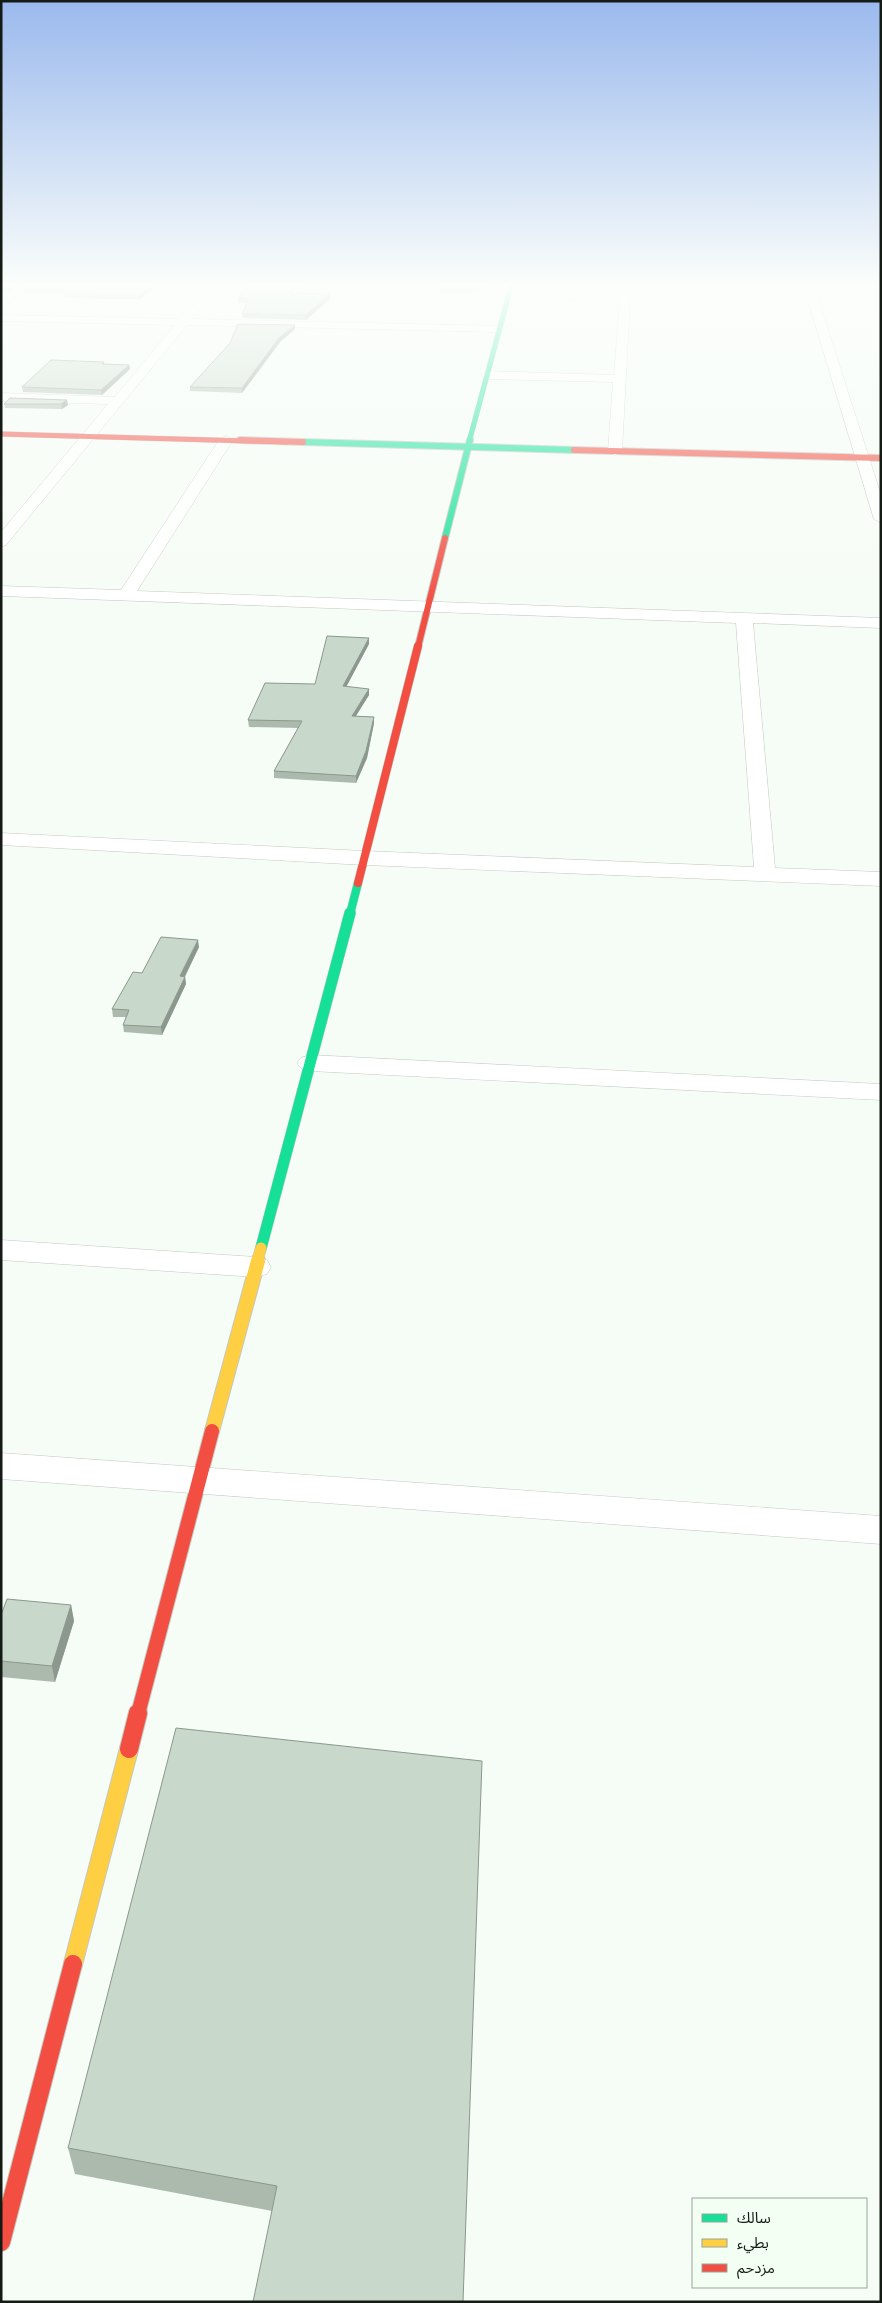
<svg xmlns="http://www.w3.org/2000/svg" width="882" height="2303" viewBox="0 0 882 2303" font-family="Quicksand,'Noto Sans Arabic',sans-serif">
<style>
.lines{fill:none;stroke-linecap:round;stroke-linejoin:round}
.street-casing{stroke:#c2c8c2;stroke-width:1}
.fast-far3-casing{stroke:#c2c8c2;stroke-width:5.5}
.fast-far2-casing{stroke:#c2c8c2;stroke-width:8}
.fast-far1-casing{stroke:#c2c8c2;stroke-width:9}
.fast-casing{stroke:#c2c8c2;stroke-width:12}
.slow-far2-casing{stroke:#c2c8c2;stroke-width:12}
.slow-far1-casing{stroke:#c2c8c2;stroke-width:16}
.slow-casing{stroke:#c2c8c2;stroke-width:20}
.jam-far4-casing{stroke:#c2c8c2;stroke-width:5.5}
.jam-far3-casing{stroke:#c2c8c2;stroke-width:8}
.jam-far2-casing{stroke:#c2c8c2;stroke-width:9}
.jam-far1-casing{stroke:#c2c8c2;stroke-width:16}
.jam-casing{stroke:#c2c8c2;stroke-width:20}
.street{fill:#fefffe;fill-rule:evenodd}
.fast-far3{stroke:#16e098;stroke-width:5}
.fast-far2{stroke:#16e098;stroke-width:6}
.fast-far1{stroke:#16e098;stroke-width:8}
.fast{stroke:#16e098;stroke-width:11}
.slow-far2{stroke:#ffcf43;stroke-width:11}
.slow-far1{stroke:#ffcf43;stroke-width:14}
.slow{stroke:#ffcf43;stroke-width:18}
.jam-far4{stroke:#f24e42;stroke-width:5}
.jam-far3{stroke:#f24e42;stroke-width:6}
.jam-far2{stroke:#f24e42;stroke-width:8}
.jam-far1{stroke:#f24e42;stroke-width:14}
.jam{stroke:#f24e42;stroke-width:18}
.wall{fill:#acbaae}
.shaded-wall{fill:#8c978d}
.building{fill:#c8d8ca;stroke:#8c978d}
</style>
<rect width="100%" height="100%" fill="#f6fcf6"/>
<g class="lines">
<g class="street-casing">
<path id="street" d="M 22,283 L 34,283 L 1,309 L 1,300 Z
M 210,283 L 221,283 L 192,319 L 498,326 L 504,329 L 498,332 L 187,325 L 6,545 L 1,547 L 1,532 L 108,404 L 1,401 L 1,393 L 115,397 L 175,325 L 1,321 L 1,315 L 181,319 Z
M 397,283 L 516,283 L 517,285 L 512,288 L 402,286 Z
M 621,283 L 631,283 L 632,297 L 630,299 L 622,451 L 615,455 L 608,451 L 613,382 L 487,379 L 481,375 L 487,371 L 614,375 L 620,300 L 509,298 L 504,295 L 509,292 L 620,294 Z
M 803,283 L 813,283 L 881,495 L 881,523 L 874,519 Z
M 226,436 L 233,440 L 137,591 L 881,618 L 881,628 L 753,623 L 775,868 L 881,872 L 881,886 L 365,865 L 1,845 L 1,833 L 365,851 L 754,867 L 736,623 L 1,596 L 1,586 L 121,590 L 219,440 Z
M 310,1055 L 881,1084 L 881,1100 L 310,1071 L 301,1068 L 297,1063 L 301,1058 Z
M 1,1240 L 256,1257 L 267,1260 L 271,1267 L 267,1274 L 256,1277 L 1,1260 Z
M 1,1453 L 881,1516 L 881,1544 L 1,1479 Z"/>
</g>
<g class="fast-far3-casing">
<path id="fast-far3" d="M 469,442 L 512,283"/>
</g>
<g class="fast-far2-casing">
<path id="fast-far2" d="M 303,442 L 574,450
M 445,538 L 470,440"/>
</g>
<g class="fast-far1-casing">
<path id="fast-far1" d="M 350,914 L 358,883"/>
</g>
<g class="fast-casing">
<path id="fast" d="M 261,1248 L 350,913"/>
</g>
<g class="slow-far2-casing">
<path id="slow-far2" d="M 257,1262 L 261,1248"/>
</g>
<g class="slow-far1-casing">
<path id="slow-far1" d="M 212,1431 L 258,1261"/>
</g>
<g class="slow-casing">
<path id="slow" d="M 73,1964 L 129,1749"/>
</g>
<g class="jam-far4-casing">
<path id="jam-far4" d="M 1,434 L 287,442"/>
</g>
<g class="jam-far3-casing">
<path id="jam-far3" d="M 240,440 L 303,442
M 574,450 L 881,458
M 418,647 L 445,538"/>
</g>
<g class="jam-far2-casing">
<path id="jam-far2" d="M 358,883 L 418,646"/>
</g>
<g class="jam-far1-casing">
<path id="jam-far1" d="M 138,1714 L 212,1431"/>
</g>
<g class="jam-casing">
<path id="jam" d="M 129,1749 L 138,1713
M 1,2242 L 73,1964"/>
</g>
<use href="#street" class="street"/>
<use href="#fast-far3" class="fast-far3"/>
<use href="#fast-far2" class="fast-far2"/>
<use href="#fast-far1" class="fast-far1"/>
<use href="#fast" class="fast"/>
<use href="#slow-far2" class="slow-far2"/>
<use href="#slow-far1" class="slow-far1"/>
<use href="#slow" class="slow"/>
<use href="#jam-far4" class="jam-far4"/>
<use href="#jam-far3" class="jam-far3"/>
<use href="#jam-far2" class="jam-far2"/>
<use href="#jam-far1" class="jam-far1"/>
<use href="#jam" class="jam"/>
</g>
<path class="wall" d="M 1,283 L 19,283 L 8,292 L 1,292 Z
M 31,283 L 160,283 L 140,299 L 100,299 L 63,297 L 63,293 L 25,293 L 24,288 Z
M 249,283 L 304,283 L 292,293 L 330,294 L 330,299 L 306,320 L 243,318 L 242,314 L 247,303 L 238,303 L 238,298 Z
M 442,284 L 484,286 L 484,290 L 472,290 L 471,294 L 440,293 L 440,289 Z
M 295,329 L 280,342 L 242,393 L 190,391 L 190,387 Z
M 104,362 L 104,364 L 129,365 L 130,369 L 102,395 L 23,392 L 22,387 Z
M 10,398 L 68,405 L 62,409 L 5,408 L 4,404 Z
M 369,644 L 346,687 L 369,689 L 369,695 L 356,716 L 374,717 L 374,723 L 367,758 L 356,783 L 274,778 L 274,771 L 298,728 L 249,727 L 248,720 L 315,684 Z
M 199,947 L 185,977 L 186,984 L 162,1035 L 124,1032 L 123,1025 L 126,1017 L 113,1017 L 112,1009 L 142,973 Z
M 71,1605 L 74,1621 L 55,1682 L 1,1677 L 1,1615 Z
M 482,1761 L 272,2211 L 75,2174 L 68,2148 Z"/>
<path class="shaded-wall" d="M 13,283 L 19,283 L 8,292 L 7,288 Z
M 154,283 L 160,283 L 140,299 L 140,295 Z
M 299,283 L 304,283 L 287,298 L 287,293 Z
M 330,294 L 330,299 L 306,320 L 306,315 Z
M 295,325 L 295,329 L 280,342 L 242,393 L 242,388 L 279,338 Z
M 129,365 L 130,369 L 102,395 L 101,390 Z
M 67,400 L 68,405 L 62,409 L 61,404 Z
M 369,638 L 369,644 L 343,693 L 343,686 Z
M 369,689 L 369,695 L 352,722 L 352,716 Z
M 374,717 L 374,723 L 367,758 L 356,783 L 356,776 Z
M 198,940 L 199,947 L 181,984 L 180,976 Z
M 185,977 L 186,984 L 162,1035 L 161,1027 Z
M 71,1605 L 74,1621 L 55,1682 L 52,1666 Z"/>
<path class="building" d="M 1,283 L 13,283 L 7,288 L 1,288 Z
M 31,283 L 154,283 L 140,295 L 100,295 L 63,292 L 65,289 L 24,288 Z
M 249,283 L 299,283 L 287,293 L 330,294 L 306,315 L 242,314 L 249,298 L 238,298 Z
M 442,284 L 484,286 L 472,286 L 471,290 L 440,289 Z
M 238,324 L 295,325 L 279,338 L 242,388 L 190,387 L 230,343 Z
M 51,360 L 104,362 L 102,364 L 129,365 L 101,390 L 22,387 Z
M 10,398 L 67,400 L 61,404 L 4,404 Z
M 327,636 L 369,638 L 343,686 L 369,689 L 352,716 L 374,717 L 366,751 L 356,776 L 274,771 L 302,721 L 248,720 L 265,683 L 315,684 Z
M 161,937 L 198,940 L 180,976 L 185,977 L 161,1027 L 123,1025 L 129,1010 L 112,1009 L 133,972 L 142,973 Z
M 7,1599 L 71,1605 L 52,1666 L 1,1661 L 1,1615 Z
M 176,1728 L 482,1761 L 463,2302 L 253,2302 L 277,2186 L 68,2148 Z"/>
<linearGradient id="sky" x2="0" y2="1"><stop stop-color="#9ab9ed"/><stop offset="0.47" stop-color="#fbfefb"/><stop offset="1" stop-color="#fbfefb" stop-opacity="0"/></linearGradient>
<rect width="882" height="606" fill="url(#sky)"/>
<rect width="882" height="2303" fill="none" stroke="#141b15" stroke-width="5"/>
<rect x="692" y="2198" width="175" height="90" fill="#f3fff3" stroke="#9aa49a"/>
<rect x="702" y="2214" width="25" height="8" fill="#16e098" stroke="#9aa49a"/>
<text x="737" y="2223" font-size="15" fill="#141b15">سالك</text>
<rect x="702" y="2239" width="25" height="8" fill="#ffcf43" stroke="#9aa49a"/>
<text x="737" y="2248" font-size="15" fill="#141b15">بطيء</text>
<rect x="702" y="2264" width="25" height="8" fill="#f24e42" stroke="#9aa49a"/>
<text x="737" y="2273" font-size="15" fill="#141b15">مزدحم</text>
</svg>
